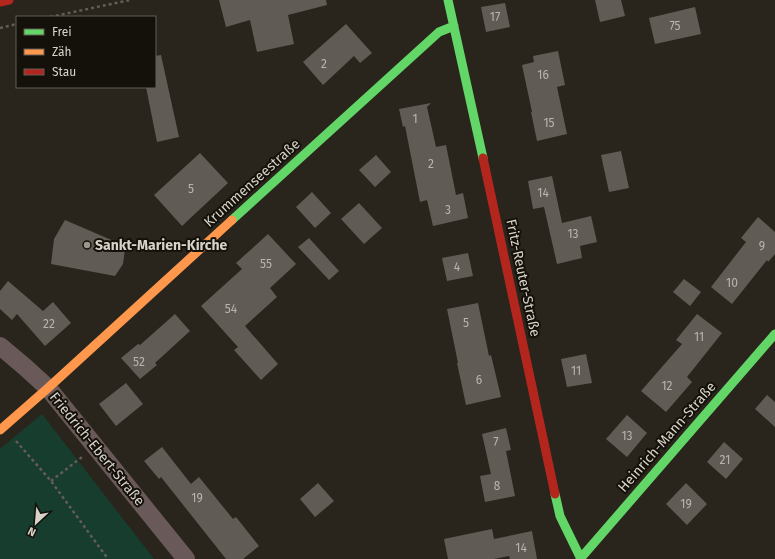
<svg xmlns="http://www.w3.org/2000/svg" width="775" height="559" viewBox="0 0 775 559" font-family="'Fira Sans',sans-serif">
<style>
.green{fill:#163d2d}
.building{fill:#615b55}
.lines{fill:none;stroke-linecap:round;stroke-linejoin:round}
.path{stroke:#655b58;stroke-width:2.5;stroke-dasharray:3 3;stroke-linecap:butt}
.street{stroke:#695958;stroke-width:18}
.fast{stroke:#63d668;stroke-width:9}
.slow{stroke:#ff974d;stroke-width:9}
.jam{stroke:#b3261e;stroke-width:9}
.poi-dot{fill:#9b968c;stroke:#14110a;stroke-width:1.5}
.labels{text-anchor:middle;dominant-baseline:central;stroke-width:4;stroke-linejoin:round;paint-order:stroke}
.number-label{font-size:12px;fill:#bab5ac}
.street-label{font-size:14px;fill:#d8d3c9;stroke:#14110a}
.poi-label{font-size:14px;font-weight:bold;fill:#d8d3c9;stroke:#14110a;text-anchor:start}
</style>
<rect width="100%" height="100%" fill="#29251c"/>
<path class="green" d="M 42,414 L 154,559 L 0,559 L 0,449 Z"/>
<path class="building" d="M 219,0 L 326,0 L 327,5 L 288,15 L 294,44 L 257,52 L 250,20 L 226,27 Z
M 595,0 L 621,0 L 625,16 L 600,22 Z
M 505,3 L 510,27 L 486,32 L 481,7 Z
M 695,7 L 701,34 L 655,44 L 649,18 Z
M 346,24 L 372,53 L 360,63 L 354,56 L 323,85 L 303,62 Z
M 558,51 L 565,85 L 557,87 L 567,134 L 537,141 L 531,112 L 532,112 L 522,65 L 534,62 L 533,56 Z
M 161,55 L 179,137 L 157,142 L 146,87 L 155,87 L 155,56 Z
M 431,103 L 427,107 L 436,147 L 446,145 L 456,195 L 463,193 L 468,218 L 433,226 L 427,200 L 420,202 L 405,126 L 403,127 L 399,109 Z
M 621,151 L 629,188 L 609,192 L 601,155 Z
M 200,153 L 228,183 L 182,226 L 154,195 Z
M 376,155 L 391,172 L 375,187 L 359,170 Z
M 552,176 L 562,223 L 591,216 L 597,242 L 580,246 L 582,258 L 557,264 L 544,207 L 533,209 L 528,181 Z
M 312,192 L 331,213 L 315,228 L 296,207 Z
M 359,203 L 382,228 L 364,244 L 341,219 Z
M 758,217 L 775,232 L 775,254 L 768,262 L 767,260 L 732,304 L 711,287 L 746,242 L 741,238 Z
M 65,220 L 116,242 L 125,249 L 123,264 L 115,276 L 51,264 L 54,239 Z
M 268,234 L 296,264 L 270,288 L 277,297 L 245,326 L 278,364 L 261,380 L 234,350 L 238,347 L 201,306 L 242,269 L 236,263 Z
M 309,238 L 339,271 L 329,280 L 298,247 Z
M 468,253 L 473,276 L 447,281 L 442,258 Z
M 684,279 L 701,292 L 690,306 L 673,292 Z
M 8,281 L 43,311 L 53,302 L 71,323 L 45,346 L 17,314 L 12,320 L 0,309 L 0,291 Z
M 478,303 L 489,356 L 491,355 L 501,397 L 466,405 L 457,363 L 458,363 L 447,309 Z
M 175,314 L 190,331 L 155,363 L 157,365 L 140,379 L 121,358 L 138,344 L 140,345 Z
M 697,314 L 722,333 L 687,377 L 692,382 L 666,412 L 641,391 L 682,344 L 676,340 Z
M 586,354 L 592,383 L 567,387 L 561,359 Z
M 126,383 L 143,404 L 116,426 L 99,404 Z
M 767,395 L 775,402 L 775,427 L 755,409 Z
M 627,415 L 647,433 L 627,457 L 606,439 Z
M 506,428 L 511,450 L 506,451 L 515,496 L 485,502 L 480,476 L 491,474 L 482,434 Z
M 724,442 L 743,459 L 726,479 L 707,462 Z
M 162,447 L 191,484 L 199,477 L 233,519 L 236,517 L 259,546 L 243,559 L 226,559 L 161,477 L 159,479 L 144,461 Z
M 318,483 L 334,501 L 315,517 L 300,499 Z
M 686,483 L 707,504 L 687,525 L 666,504 Z
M 492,529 L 494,539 L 532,531 L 537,559 L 510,559 L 509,556 L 494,559 L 448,559 L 444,539 Z"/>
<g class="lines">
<path class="path" d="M 50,17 L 130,0
M 0,28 L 17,24
M 16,441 L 51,481 L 108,559
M 51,481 L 82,457"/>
<path class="street" d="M 0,346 L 25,367 L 48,388 L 186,559"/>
<path class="fast" d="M 448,0 L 483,158
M 232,220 L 439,32 L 454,26
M 555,494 L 560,516 L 581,559
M 580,559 L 775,334"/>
<path class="slow" d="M 0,430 L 48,388 L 232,220"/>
<path class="jam" d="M 0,2 L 9,0
M 483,158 L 555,494"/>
</g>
<circle class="poi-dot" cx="87" cy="245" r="4"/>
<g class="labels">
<g class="number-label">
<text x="495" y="17">17</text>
<text x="675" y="26">75</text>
<text x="324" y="64">2</text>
<text x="543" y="75">16</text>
<text x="415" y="119">1</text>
<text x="549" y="123">15</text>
<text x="431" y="164">2</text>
<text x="191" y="189">5</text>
<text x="543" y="193">14</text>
<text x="448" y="210">3</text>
<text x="573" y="234">13</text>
<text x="762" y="246">9</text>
<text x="266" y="264">55</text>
<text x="457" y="267">4</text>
<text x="732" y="283">10</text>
<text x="231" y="309">54</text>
<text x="466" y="323">5</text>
<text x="49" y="324">22</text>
<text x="699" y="337">11</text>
<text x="139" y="362">52</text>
<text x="576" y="371">11</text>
<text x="479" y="380">6</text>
<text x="667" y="386">12</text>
<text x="627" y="436">13</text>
<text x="496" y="442">7</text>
<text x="725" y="460">21</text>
<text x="497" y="486">8</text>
<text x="197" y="498">19</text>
<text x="686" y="504">19</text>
<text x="521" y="548">14</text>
</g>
<g class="street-label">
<text transform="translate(252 183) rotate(-42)">Krummenseestraße</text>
<text transform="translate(523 278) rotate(78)">Fritz-Reuter-Straße</text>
<text transform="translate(667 437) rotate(-49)">Heinrich-Mann-Straße</text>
<text transform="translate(97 449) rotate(51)">Friedrich-Ebert-Straße</text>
</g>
<g class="poi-label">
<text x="95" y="245">Sankt-Marien-Kirche</text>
</g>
</g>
<rect x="16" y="16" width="140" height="72" fill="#14110a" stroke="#625f56"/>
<rect x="24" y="29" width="20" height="6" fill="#63d668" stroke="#625f56"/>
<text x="52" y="36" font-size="12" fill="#d8d3c9">Frei</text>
<rect x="24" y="49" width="20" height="6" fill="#ff974d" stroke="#625f56"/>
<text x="52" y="56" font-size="12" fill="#d8d3c9">Zäh</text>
<rect x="24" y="69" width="20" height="6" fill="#b3261e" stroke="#625f56"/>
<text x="52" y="76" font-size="12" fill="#d8d3c9">Stau</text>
<g transform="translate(36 523) rotate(206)" stroke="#14110a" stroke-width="3" paint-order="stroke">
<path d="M0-3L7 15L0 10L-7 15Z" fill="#d8d3c9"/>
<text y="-6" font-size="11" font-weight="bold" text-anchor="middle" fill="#d8d3c9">N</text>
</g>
</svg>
